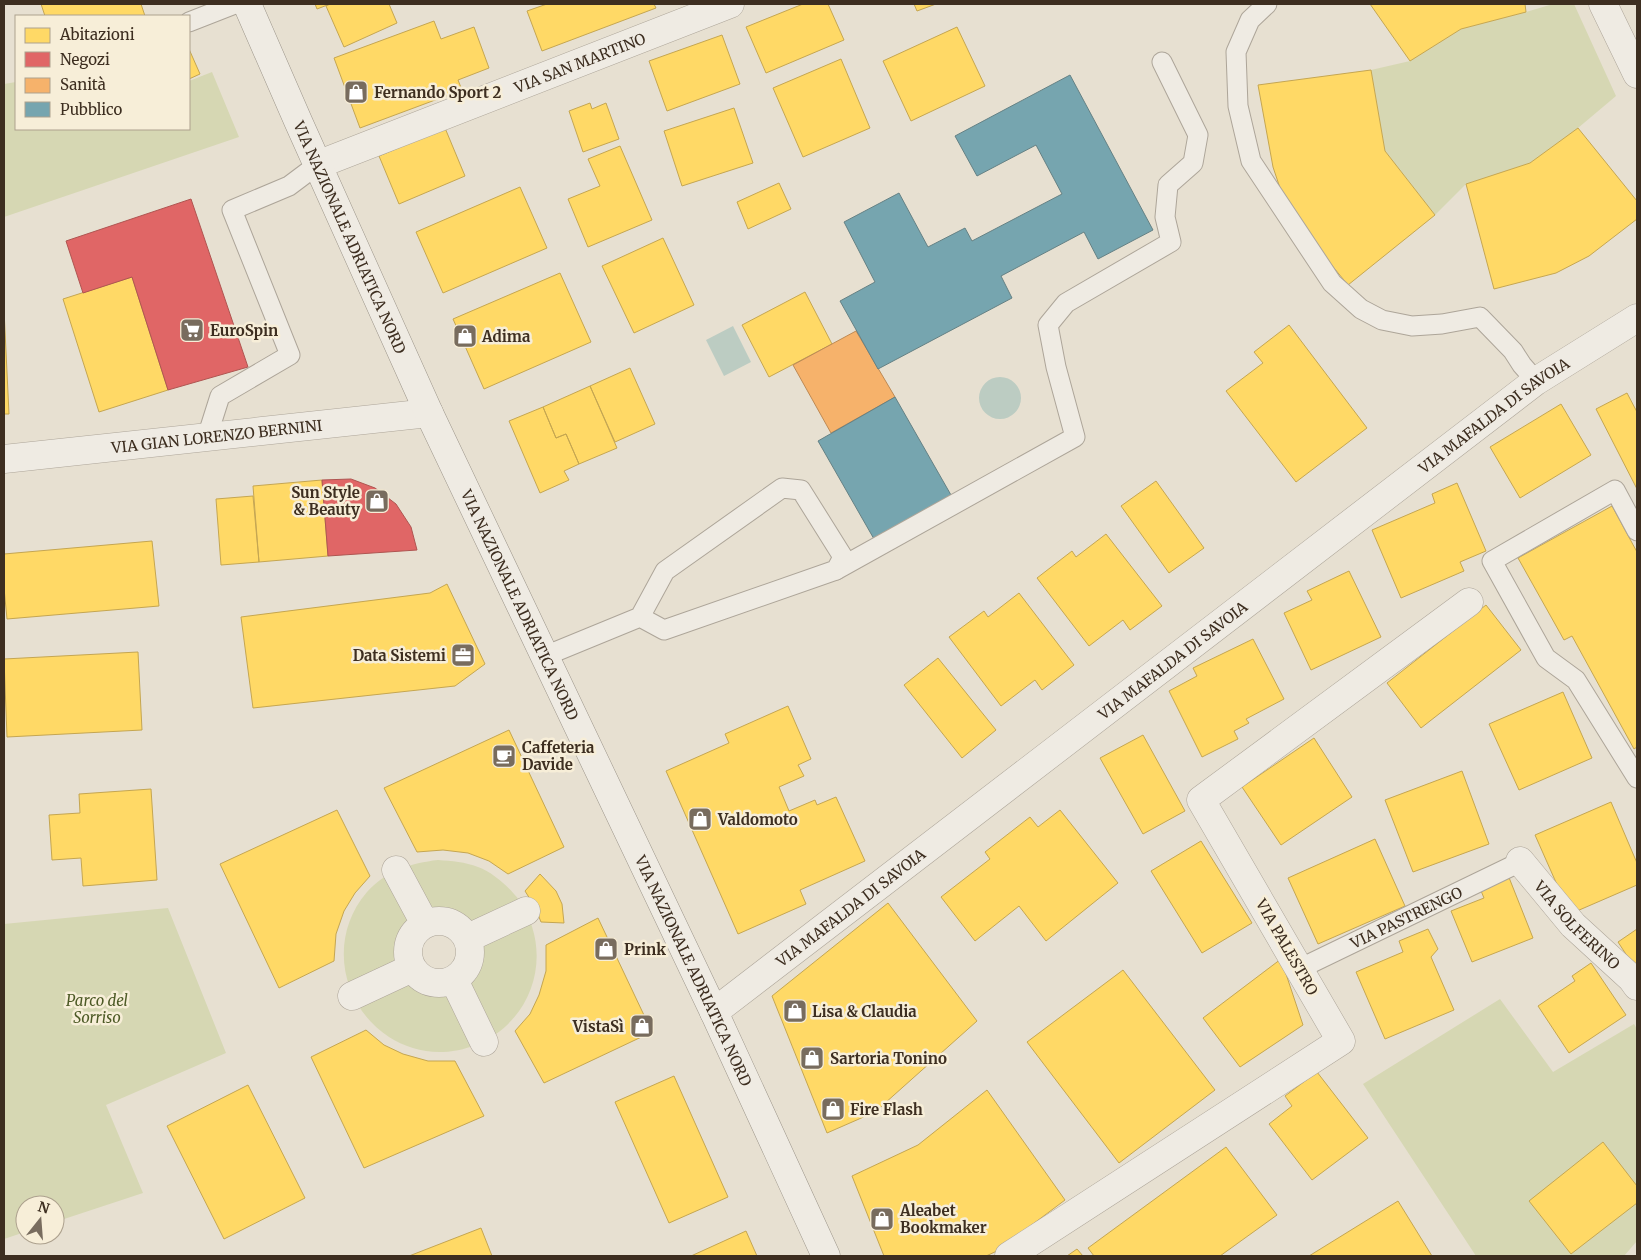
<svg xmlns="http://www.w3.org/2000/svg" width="1641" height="1260" viewBox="0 0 1641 1260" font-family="Merriweather,serif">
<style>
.green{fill:#d6d7b3;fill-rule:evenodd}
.water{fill:#bcccc2}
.homes{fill:#ffd966;stroke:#c5a651}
.shops{fill:#e06666;stroke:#af5551}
.health{fill:#f6b26b;stroke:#be8a54}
.public{fill:#76a5af;stroke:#658184}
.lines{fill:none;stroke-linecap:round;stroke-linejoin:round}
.service-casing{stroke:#ada599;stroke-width:21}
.pedestrian-casing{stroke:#ada599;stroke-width:29}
.minor-casing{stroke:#ada599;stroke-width:29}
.secondary-casing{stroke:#9c958a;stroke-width:29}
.service{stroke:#efebe3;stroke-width:19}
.pedestrian{stroke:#efebe3;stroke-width:28}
.minor{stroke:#efebe3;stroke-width:28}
.secondary{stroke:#efebe3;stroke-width:28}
.labels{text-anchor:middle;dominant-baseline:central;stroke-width:5;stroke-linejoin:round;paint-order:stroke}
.street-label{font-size:15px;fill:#3d2e20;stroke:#f7eed8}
.poi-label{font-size:15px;font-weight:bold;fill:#3d2e20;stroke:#f7eed8;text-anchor:start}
.park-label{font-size:15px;font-style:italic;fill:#4d5a26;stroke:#f7eed8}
</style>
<rect width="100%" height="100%" fill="#e7e0d1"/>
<path class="green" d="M 1553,4 L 1574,4 L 1616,96 L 1578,128 L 1530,163 L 1466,184 L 1435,215 L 1385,151 L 1371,70 L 1410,61 L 1461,29 L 1526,12 Z
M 212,72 L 239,137 L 4,217 L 4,84 L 16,82 L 16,129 L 189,129 L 189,81 Z
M 438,860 C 452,861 465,862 478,867 C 494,873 509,887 519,900 C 563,965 520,1048 443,1052 C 425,1053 404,1047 389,1037 C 340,1005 328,937 367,892 C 386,871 411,863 438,860 ZM 435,921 C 449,921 459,925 466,938 C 483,972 436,998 417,974 C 407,962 403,940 418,929 C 422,926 429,923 435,921 Z
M 168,908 L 226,1053 L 106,1105 L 143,1193 L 55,1222 L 55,1205 L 25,1205 L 25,1232 L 4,1239 L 4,924 Z
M 1500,999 L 1553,1072 L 1634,1024 L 1637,1029 L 1637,1241 L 1624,1256 L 1476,1256 L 1363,1084 Z"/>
<path class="water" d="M 733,326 L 751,362 L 724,376 L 706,340 Z
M979 398a21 21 0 1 1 42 0a21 21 0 1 1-42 0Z"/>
<path class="homes" d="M 41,4 L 141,4 L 145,16 L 45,16 Z
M 315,4 L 330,4 L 317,9 Z
M 330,4 L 389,4 L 397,23 L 344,47 L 326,6 Z
M 547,4 L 654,4 L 656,8 L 542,51 L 527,11 Z
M 803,4 L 828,4 L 844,40 L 766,73 L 746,27 Z
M 914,4 L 936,4 L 917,11 Z
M 1370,4 L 1525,4 L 1526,12 L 1461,29 L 1410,61 Z
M 434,21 L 441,39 L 474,27 L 489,68 L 458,80 L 462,90 L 360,128 L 334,58 Z
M 957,27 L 985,86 L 911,121 L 883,61 Z
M 722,35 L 740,84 L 667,111 L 649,61 Z
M 189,49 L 200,74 L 189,79 Z
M 841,59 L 870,128 L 803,157 L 773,88 Z
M 1371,70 L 1385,151 L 1435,215 L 1348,285 L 1288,212 L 1273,167 L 1258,85 Z
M 590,103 L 592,109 L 606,103 L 619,139 L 583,152 L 569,111 Z
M 734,108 L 753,163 L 682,186 L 664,131 Z
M 445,128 L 465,176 L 399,204 L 379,156 Z
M 1578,128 L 1637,201 L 1637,219 L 1589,256 L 1556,273 L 1494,289 L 1466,184 L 1530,163 Z
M 620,146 L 652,220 L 588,247 L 568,199 L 600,186 L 588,159 Z
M 779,183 L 791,209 L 748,229 L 737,202 Z
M 520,187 L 547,248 L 443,293 L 416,232 Z
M 663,238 L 694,305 L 634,333 L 602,266 Z
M 560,273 L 591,342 L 484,389 L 453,319 Z
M 132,277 L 168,390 L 99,412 L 63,299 Z
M 805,292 L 832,344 L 769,377 L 742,325 Z
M 4,310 L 9,414 L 4,414 Z
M 1289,325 L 1367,428 L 1296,482 L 1226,391 L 1263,363 L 1254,352 Z
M 630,368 L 655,424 L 615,442 L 590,386 Z
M 590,386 L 617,448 L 579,464 L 566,434 L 556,438 L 543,407 Z
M 1627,393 L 1637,412 L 1637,489 L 1596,409 Z
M 1561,404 L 1591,455 L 1520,498 L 1490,447 Z
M 543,407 L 556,438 L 566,434 L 579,464 L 564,471 L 569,480 L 540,493 L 509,421 Z
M 322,480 L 328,556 L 259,562 L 253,486 Z
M 1156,481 L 1204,548 L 1169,573 L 1121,506 Z
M 1457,483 L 1486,551 L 1460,562 L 1464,571 L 1401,598 L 1372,530 L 1435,503 L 1432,494 Z
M 253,496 L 259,562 L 221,565 L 216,499 Z
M 1612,506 L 1637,552 L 1637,747 L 1634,749 L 1572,636 L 1564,640 L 1518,558 Z
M 1106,534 L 1162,606 L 1130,630 L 1123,620 L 1089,646 L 1037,578 L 1072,551 L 1076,557 Z
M 152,541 L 159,606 L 7,619 L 4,588 L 4,554 Z
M 1349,571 L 1381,637 L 1311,670 L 1284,613 L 1312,600 L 1307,591 Z
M 447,584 L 485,664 L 455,686 L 253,708 L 241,617 L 430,593 Z
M 1019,593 L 1074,665 L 1042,690 L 1035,680 L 1001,706 L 949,637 L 984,611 L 988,617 Z
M 1486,605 L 1521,650 L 1421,728 L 1387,683 Z
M 1253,639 L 1284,699 L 1246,719 L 1249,723 L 1234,731 L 1238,739 L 1202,757 L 1169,691 L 1197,676 L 1193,668 Z
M 138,652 L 142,730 L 7,737 L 4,659 Z
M 938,658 L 996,730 L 962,758 L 904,685 Z
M 1563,692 L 1592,758 L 1519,790 L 1489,724 Z
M 788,706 L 811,759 L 798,765 L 804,776 L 779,787 L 789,811 L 815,800 L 817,805 L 836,797 L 865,861 L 800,890 L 806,904 L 738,934 L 666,771 L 729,743 L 725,734 Z
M 509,730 L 564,847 L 508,874 L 489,861 L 468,853 L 443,850 L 417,852 L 384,788 Z
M 1143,735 L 1185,811 L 1143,834 L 1100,758 Z
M 1314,738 L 1352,797 L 1281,845 L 1242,787 Z
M 1462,771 L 1489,844 L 1413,872 L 1385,800 Z
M 151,789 L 157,880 L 83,886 L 81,858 L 52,860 L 49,815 L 80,813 L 79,794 Z
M 1611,802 L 1637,863 L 1637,885 L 1570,914 L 1535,835 Z
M 337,810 L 370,876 L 355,893 L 344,911 L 336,934 L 334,961 L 279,988 L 220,864 Z
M 1060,810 L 1118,883 L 1046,941 L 1019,906 L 975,941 L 941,897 L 990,859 L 985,852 L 1030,817 L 1038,827 Z
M 1375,839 L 1405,906 L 1318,944 L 1288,878 Z
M 1201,841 L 1252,923 L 1202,953 L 1151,871 Z
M 540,874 L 556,891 L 562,904 L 564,923 L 541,922 L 535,907 L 525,891 Z
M 1508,875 L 1533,938 L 1472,962 L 1451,911 L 1484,898 L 1479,886 Z
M 888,903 L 977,1021 L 875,1112 L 827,1133 L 772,996 Z
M 598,918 L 652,1032 L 544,1083 L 515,1031 L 530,1014 L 539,995 L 546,971 L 546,945 Z
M 1428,929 L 1438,949 L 1431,957 L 1454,1010 L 1385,1039 L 1356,972 L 1403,952 L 1399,941 Z
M 1637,929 L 1637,971 L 1618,942 Z
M 1281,959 L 1303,1025 L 1240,1067 L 1203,1018 Z
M 1591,963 L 1626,1015 L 1569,1053 L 1538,1006 L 1575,981 L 1572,976 Z
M 1123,970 L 1215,1090 L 1119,1163 L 1027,1042 Z
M 366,1030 L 384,1045 L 403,1054 L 428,1061 L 455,1061 L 484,1116 L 364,1168 L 311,1057 Z
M 1317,1072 L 1368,1138 L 1312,1180 L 1269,1124 L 1292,1106 L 1285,1096 Z
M 674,1076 L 728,1197 L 669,1223 L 615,1102 Z
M 248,1085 L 305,1198 L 224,1239 L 167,1126 Z
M 987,1090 L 1065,1200 L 997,1251 L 986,1256 L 884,1256 L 852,1176 L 918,1145 Z
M 1603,1142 L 1637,1186 L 1637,1203 L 1571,1254 L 1529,1201 Z
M 1226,1147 L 1277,1215 L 1220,1256 L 1094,1256 L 1088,1248 Z
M 1398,1201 L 1432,1256 L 1309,1256 Z
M 481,1228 L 492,1256 L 409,1256 Z
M 746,1231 L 757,1256 L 691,1256 Z
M 1077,1249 L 1083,1256 L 1067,1256 Z"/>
<path class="shops" d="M 191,199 L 248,367 L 168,390 L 132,277 L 83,293 L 66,241 Z
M 351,479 L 375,488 L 396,504 L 411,527 L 417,550 L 328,556 L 322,480 Z"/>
<path class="health" d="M 856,331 L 895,397 L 831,433 L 793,365 Z"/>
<path class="public" d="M 1070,75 L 1153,230 L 1098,259 L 1084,232 L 1001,276 L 1012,298 L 878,369 L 840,301 L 875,282 L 844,222 L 899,193 L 928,247 L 965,228 L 972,241 L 1062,194 L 1036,145 L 977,176 L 955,136 Z
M 895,397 L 951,495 L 874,539 L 818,441 Z"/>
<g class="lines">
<g class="service-casing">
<g id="service">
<path d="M 1267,4 L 1250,20 L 1236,52 L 1238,106 L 1251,161 L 1332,283 L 1361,309 L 1382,320 L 1412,326 L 1442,324 L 1480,317 L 1513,351 L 1522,365 L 1536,381"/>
<path d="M 189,22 L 235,4"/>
<path d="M 207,437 L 220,396 L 290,355 L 232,210 L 289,186 L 317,165"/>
<path d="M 1637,531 L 1615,490 L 1492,561 L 1546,658 L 1576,680 L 1637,778"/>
<path d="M 836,570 L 1075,437 L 1056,367 L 1048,325 L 1066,303 L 1171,242 L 1165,217 L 1168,185 L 1193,163 L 1198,135 L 1162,62"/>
<path d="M 545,656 L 640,617 L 665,571 L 782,488 L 801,490 L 843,557 L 836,570 L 664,630 L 640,617"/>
<path id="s1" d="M 1299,969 L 1512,866"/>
</g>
</g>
<g class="pedestrian-casing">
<path id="pedestrian" d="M 396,870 L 425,924
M408 952a31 31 0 1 1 62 0a31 31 0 1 1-62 0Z
M 468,938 L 526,911
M 454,980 L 484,1042
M 352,996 L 412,968"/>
</g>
<g class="minor-casing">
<g id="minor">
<path d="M 1603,4 L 1637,74"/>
<path id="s2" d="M 317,165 L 730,4"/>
<path id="s3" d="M 4,459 L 429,413"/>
<path id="s4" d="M 1520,861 L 1573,925 L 1632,979 L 1637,986"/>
<path id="s5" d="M 714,1012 L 1536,381 L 1637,318"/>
<path d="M 1009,1256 L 1341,1041 L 1201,800 L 1469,602"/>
</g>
</g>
<g class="secondary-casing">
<g id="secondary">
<path id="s6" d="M 247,4 L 298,121 L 429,413 L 714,1012 L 826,1256"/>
</g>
</g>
<use href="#service" class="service"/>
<use href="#pedestrian" class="pedestrian"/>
<use href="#minor" class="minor"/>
<use href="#secondary" class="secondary"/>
</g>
<defs>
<g id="shop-square" transform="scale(1.25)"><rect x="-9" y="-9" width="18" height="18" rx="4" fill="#786c5e" stroke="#f7eed8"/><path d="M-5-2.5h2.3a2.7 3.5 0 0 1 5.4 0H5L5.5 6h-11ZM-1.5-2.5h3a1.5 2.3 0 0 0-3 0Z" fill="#fff"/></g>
<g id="supermarket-square" transform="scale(1.25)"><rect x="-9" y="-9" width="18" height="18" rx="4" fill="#786c5e" stroke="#f7eed8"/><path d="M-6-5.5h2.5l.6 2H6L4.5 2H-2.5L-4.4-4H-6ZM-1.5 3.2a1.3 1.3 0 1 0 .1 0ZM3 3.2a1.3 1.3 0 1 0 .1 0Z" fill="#fff"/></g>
<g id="office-square" transform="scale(1.25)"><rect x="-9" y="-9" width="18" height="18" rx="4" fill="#786c5e" stroke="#f7eed8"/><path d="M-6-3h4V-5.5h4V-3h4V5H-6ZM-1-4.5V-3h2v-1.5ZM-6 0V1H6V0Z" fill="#fff"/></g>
<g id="cafe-square" transform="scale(1.25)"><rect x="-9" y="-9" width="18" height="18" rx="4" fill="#786c5e" stroke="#f7eed8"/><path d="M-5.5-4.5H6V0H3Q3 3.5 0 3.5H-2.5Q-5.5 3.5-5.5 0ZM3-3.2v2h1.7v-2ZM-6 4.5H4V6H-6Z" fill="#fff"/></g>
</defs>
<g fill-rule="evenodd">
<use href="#shop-square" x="356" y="92"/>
<use href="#supermarket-square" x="192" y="330"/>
<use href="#shop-square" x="465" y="336"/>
<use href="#shop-square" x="377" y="501"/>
<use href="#office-square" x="463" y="655"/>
<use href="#cafe-square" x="504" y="756"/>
<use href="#shop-square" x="700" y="819"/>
<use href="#shop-square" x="606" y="949"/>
<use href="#shop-square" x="795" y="1011"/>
<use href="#shop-square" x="642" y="1026"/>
<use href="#shop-square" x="812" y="1058"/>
<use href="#shop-square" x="833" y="1109"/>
<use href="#shop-square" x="882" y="1219"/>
</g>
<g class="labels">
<g class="street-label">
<text stroke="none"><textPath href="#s2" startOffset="282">VIA SAN MARTINO</textPath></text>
<text stroke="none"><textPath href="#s6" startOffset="255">VIA NAZIONALE ADRIATICA NORD</textPath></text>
<text stroke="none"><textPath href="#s5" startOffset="982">VIA MAFALDA DI SAVOIA</textPath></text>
<text stroke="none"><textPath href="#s3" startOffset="214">VIA GIAN LORENZO BERNINI</textPath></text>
<text stroke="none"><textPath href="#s6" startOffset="660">VIA NAZIONALE ADRIATICA NORD</textPath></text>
<text stroke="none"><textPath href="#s5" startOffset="578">VIA MAFALDA DI SAVOIA</textPath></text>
<text stroke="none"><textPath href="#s5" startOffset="172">VIA MAFALDA DI SAVOIA</textPath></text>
<text stroke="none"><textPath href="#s1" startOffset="119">VIA PASTRENGO</textPath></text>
<text stroke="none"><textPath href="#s4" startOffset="86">VIA SOLFERINO</textPath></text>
<text transform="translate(1287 947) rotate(60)">VIA PALESTRO</text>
<text stroke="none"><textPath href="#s6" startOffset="1065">VIA NAZIONALE ADRIATICA NORD</textPath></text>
</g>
<g class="poi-label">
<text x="374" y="92">Fernando Sport 2</text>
<text x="210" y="330">EuroSpin</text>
<text x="482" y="336">Adima</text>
<text x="360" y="492" text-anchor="end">Sun Style<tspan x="360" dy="17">&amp; Beauty</tspan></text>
<text x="446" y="655" text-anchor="end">Data Sistemi</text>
<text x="522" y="747">Caffeteria<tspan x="522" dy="17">Davide</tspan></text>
<text x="718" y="819">Valdomoto</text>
<text x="624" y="949">Prink</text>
<text x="812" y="1011">Lisa &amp; Claudia</text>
<text x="624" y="1026" text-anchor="end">VistaSì</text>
<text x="830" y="1058">Sartoria Tonino</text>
<text x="850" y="1109">Fire Flash</text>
<text x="900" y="1210">Aleabet<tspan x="900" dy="17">Bookmaker</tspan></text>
</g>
<g class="park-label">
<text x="97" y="1000">Parco del<tspan x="97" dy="17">Sorriso</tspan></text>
</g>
</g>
<rect width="1641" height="1260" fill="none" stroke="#3d2e20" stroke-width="10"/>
<rect x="15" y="15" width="175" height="115" fill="#f7eed8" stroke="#ada18e"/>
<rect x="25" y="28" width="25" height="15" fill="#ffd966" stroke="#ada18e"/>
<text x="60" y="40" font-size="15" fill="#3d2e20">Abitazioni</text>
<rect x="25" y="52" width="25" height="15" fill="#e06666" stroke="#ada18e"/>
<text x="60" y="65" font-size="15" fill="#3d2e20">Negozi</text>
<rect x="25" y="78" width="25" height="15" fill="#f6b26b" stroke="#ada18e"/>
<text x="60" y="90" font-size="15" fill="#3d2e20">Sanità</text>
<rect x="25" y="102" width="25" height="15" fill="#76a5af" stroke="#ada18e"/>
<text x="60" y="115" font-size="15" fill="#3d2e20">Pubblico</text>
<g transform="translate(40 1220) rotate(17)"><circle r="24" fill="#f7eed8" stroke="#ada18e"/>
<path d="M0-4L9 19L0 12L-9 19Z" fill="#786c5e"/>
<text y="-8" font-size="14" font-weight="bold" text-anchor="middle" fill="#3d2e20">N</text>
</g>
</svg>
